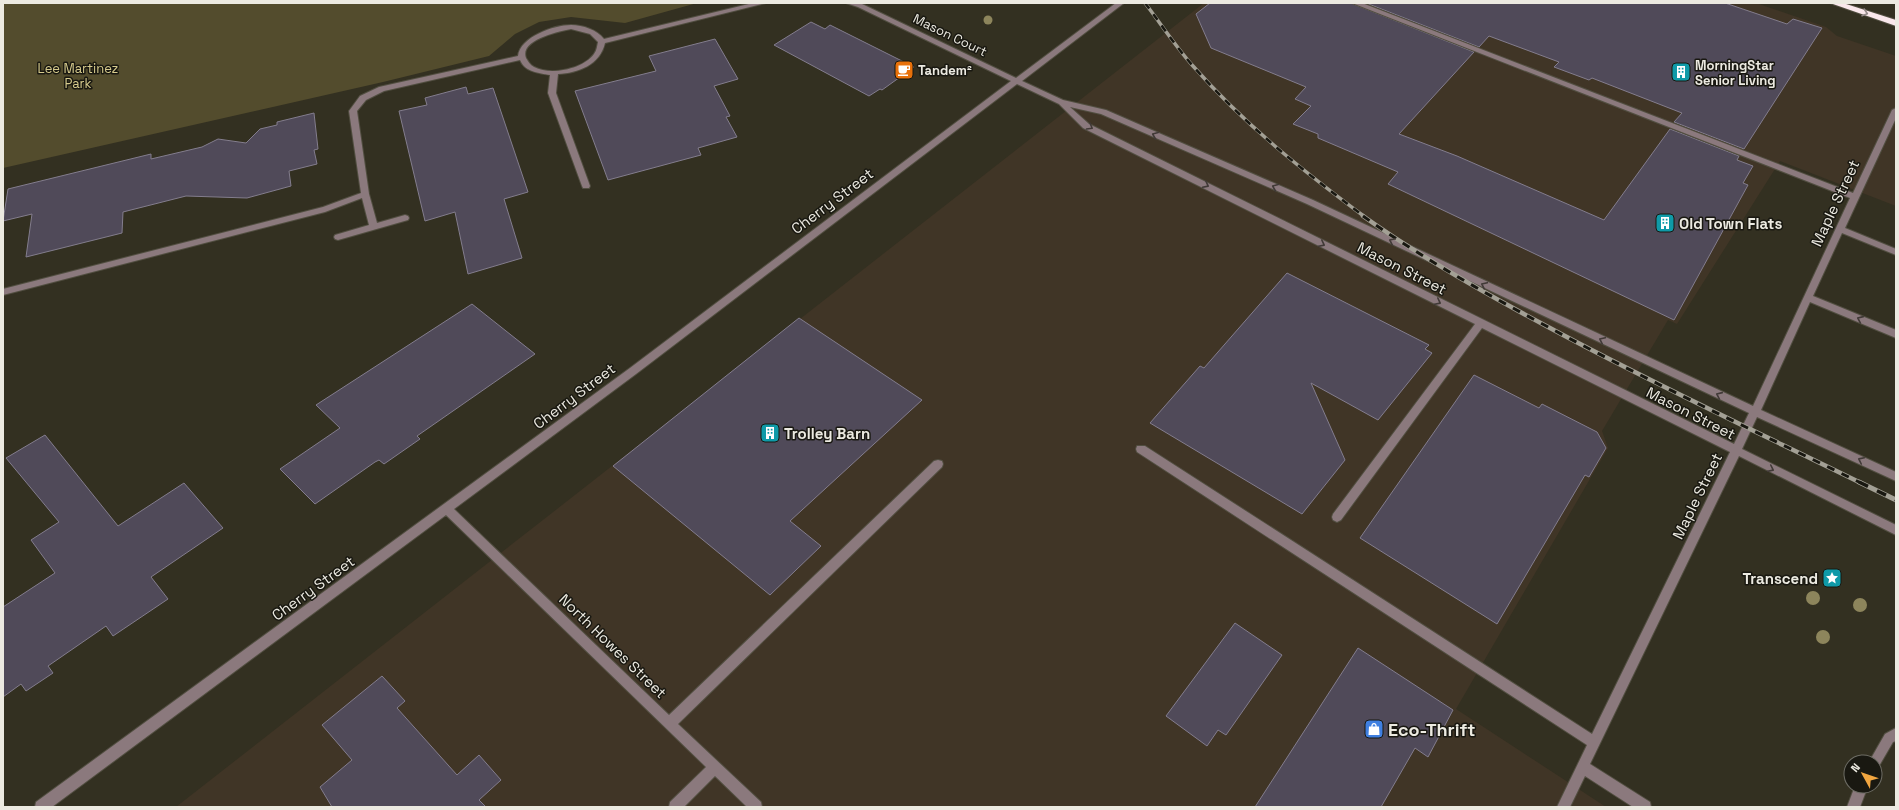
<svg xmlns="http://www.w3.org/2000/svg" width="1899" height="810" viewBox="0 0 1899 810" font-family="'Space Grotesk',sans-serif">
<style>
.commercial{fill:#403526}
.green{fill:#534c2d}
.building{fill:#504a59;stroke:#837d8d}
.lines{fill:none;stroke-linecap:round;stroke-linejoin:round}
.minor-casing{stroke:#514e40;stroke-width:2}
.highway-casing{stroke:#514e40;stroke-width:2}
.minor{fill:#8b797d;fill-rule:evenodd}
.highway{fill:#f9e7eb;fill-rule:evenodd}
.rail-far2-casing{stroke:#a3a095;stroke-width:3.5}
.rail-far1-casing{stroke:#a3a095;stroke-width:4.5}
.rail-casing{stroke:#a3a095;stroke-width:5}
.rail-far2{stroke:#191811;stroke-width:2.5;stroke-dasharray:7;stroke-linecap:butt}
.rail-far1{stroke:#191811;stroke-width:3;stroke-dasharray:8;stroke-linecap:butt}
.rail{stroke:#191811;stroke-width:3.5;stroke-dasharray:10;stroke-linecap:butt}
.tree{fill:#8d855c}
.oneway{stroke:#948a89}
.oneway2{stroke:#413a37}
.labels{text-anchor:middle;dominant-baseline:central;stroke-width:3;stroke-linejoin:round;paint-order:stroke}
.far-street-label{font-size:13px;fill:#eceae1;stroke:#191811}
.far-poi-label{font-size:13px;font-weight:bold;fill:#eceae1;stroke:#191811;text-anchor:start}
.far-park-label{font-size:13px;fill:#d7cb8d;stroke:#191811}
.street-label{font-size:15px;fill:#eceae1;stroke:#191811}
.poi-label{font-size:15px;font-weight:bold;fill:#eceae1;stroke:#191811;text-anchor:start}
.near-poi-label{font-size:18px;font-weight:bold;fill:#eceae1;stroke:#191811;text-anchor:start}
</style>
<rect width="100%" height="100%" fill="#333021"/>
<path class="commercial" d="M 1204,3 L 1756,3 L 1826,27 L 1837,36 L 1896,56 L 1896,206 L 1780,161 L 1677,324 L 1668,320 L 1602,431 L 1608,448 L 1456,709 L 1606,807 L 176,807 Z"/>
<path class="green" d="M 3,3 L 697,3 L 625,23 L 571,17 L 539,22 L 515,34 L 489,56 L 383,82 L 3,168 Z"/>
<path class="building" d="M 1210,3 L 1351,3 L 1474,52 L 1399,134 L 1457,156 L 1604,220 L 1670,129 L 1739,156 L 1737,160 L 1753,166 L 1743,183 L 1748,185 L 1674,320 L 1388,184 L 1398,172 L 1318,138 L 1318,134 L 1293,124 L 1311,106 L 1295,99 L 1306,87 L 1211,48 L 1196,14 Z
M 1366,3 L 1725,3 L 1787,24 L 1793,19 L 1822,28 L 1744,149 L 1674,122 L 1682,113 L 1592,78 L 1589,80 L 1554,67 L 1559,62 L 1489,36 L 1479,47 Z
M 811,22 L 825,29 L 830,25 L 914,67 L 882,90 L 880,89 L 869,96 L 774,45 Z
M 715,39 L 738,79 L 714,86 L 730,116 L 726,117 L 737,137 L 698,148 L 701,155 L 608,180 L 575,91 L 656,71 L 649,56 Z
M 466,87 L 468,94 L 493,88 L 528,192 L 504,199 L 522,258 L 468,274 L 455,212 L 425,221 L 399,111 L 427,105 L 425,98 Z
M 314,113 L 318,149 L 314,150 L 317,164 L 289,171 L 291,186 L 247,198 L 186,196 L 123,212 L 122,233 L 26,257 L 32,214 L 3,221 L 8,189 L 151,154 L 151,159 L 202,147 L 218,139 L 246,143 L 260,129 L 277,125 L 277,122 Z
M 1287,273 L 1429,345 L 1425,349 L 1432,353 L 1378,420 L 1311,383 L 1345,460 L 1302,514 L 1150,423 L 1200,366 L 1204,368 Z
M 472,304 L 535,354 L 417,436 L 420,439 L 384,464 L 379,460 L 375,462 L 315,504 L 280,469 L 340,428 L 316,405 Z
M 799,318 L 922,400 L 790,521 L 821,546 L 770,595 L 613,466 Z
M 1474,375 L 1539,408 L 1542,404 L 1597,432 L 1606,448 L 1589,477 L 1585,475 L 1497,624 L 1360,538 Z
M 45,435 L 118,526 L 184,483 L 223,528 L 151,577 L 168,599 L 113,636 L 106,626 L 48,666 L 53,673 L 26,691 L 21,684 L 3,697 L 3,607 L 55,573 L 31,540 L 59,522 L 6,458 Z
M 1235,623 L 1282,655 L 1226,735 L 1218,730 L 1207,746 L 1166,716 Z
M 1358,648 L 1453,710 L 1428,757 L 1415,748 L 1381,807 L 1255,807 Z
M 382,676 L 405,701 L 397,708 L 457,775 L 479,755 L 501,780 L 479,800 L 486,807 L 332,807 L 320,787 L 352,760 L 322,725 Z"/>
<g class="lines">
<g class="minor-casing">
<path id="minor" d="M 753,3 L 766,3 L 605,43 C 600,65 578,73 558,74 L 556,93 L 590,186 L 589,188 L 583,188 L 582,186 L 548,93 L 550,75 C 539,73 525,72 520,60 L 384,91 L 366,100 L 357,111 L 369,194 L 377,223 L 405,215 L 408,216 L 409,218 L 408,220 L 338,240 L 335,239 L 334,237 L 335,235 L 369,225 L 362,198 L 325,212 L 3,295 L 3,289 L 323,207 L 361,193 L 349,111 L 360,96 L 379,87 L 518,56 C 520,37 554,25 571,25 C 583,25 597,30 604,39 ZM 571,29 L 590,34 L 598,42 C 597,46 597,50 594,54 C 583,69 551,76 534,67 C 530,65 528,61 526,58 C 519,40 560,31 571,29 Z
M 846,3 L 862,4 L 1016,78 L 1116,3 L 1124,3 L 1022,81 L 1063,100 L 1106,110 L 1313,200 L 1753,406 L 1850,198 L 1352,3 L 1362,3 L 1853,193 L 1892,110 L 1896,108 L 1896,118 L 1845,228 L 1896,249 L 1896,255 L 1842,233 L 1813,296 L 1896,330 L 1896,338 L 1810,302 L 1761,410 L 1896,472 L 1896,481 L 1757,417 L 1742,449 L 1896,525 L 1896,535 L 1739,456 L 1590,764 L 1650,802 L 1651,807 L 1633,807 L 1585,776 L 1570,807 L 1557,807 L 1587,745 L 1137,452 L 1136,449 L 1137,446 L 1145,446 L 1592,734 L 1730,452 L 1482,328 L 1341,520 L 1337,522 L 1333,520 L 1332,517 L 1333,514 L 1475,324 L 1083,128 L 1059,104 L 1017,84 L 636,374 L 454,509 L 669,715 L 934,461 L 938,460 L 942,461 L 943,464 L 942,467 L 678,724 L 761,802 L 762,807 L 747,807 L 715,776 L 684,807 L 669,807 L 670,802 L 706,767 L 446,515 L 52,807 L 35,807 L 36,802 L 630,368 L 1011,81 L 858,7 ZM 1070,107 L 1101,114 L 1307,204 L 1749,413 L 1734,444 L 1089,124 Z
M 1896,728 L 1896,741 L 1893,742 L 1879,766 L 1875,768 L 1875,762 L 1869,762 L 1885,734 Z
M 1855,786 L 1868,786 L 1860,807 L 1847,807 Z"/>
</g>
<g class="highway-casing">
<path id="highway" d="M 1830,3 L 1843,3 L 1896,20 L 1896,26 Z"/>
</g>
<use href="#minor" class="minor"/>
<use href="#highway" class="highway"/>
<g class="rail-far2-casing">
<path id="rail-far2" d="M 1145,3 C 1161,24 1176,47 1193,66 C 1244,124 1303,171 1365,217"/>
</g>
<g class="rail-far1-casing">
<path id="rail-far1" d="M 1363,216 C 1422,258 1486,294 1550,328 C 1652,383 1757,432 1861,483"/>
</g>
<g class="rail-casing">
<path id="rail" d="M 1859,482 L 1896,500"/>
</g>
<use href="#rail-far2" class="rail-far2"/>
<use href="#rail-far1" class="rail-far1"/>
<use href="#rail" class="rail"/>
</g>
<g class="tree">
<circle cx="988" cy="20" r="4.5"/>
<circle cx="1813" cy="598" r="7"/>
<circle cx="1860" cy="605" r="7"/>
<circle cx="1823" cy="637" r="7"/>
</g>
<defs><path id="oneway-chevron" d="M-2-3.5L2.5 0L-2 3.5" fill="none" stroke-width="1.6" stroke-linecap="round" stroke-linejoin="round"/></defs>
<use class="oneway" href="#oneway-chevron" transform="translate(1865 13) rotate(18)"/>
<g class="oneway2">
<use href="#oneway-chevron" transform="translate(1090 127) rotate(30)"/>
<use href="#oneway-chevron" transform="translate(1155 135) rotate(-157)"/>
<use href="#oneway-chevron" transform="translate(1206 185) rotate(27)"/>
<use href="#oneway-chevron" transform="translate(1275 187) rotate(-157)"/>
<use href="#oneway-chevron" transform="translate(1392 241) rotate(-155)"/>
<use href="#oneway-chevron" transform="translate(1322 244) rotate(27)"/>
<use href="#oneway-chevron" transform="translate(1484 285) rotate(-155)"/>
<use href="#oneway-chevron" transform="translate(1438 302) rotate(27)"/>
<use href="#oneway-chevron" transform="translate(1860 319) rotate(-156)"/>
<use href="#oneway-chevron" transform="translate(1602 340) rotate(-155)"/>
<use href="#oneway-chevron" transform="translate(1719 395) rotate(-156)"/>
<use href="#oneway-chevron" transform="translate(1861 460) rotate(-154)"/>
<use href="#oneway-chevron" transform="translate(1771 469) rotate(26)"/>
</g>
<defs>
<g id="cafe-square" transform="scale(1)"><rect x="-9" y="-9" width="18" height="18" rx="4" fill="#e8710a" stroke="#191811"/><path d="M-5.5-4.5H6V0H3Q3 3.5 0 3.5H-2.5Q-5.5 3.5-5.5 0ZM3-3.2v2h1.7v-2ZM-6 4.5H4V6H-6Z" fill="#fff"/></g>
<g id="building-square" transform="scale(1)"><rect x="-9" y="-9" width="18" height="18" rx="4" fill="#0f9aa8" stroke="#191811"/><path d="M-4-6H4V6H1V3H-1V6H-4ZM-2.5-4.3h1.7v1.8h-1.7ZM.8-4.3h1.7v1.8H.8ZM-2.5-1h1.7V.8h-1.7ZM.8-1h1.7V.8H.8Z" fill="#fff"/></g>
<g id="sight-square" transform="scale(1)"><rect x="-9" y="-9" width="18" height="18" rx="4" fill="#0f9aa8" stroke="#191811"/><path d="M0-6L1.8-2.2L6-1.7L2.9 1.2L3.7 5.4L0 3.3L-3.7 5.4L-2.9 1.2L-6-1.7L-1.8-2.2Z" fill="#fff"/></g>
<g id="shop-square" transform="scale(1)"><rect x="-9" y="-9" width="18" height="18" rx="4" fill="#3f7fe0" stroke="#191811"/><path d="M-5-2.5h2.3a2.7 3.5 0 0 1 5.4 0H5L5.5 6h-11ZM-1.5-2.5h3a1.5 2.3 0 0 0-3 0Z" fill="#fff"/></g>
</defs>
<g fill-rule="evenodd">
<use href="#cafe-square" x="904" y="70"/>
<use href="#building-square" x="1681" y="72"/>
<use href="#building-square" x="1665" y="223"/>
<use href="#building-square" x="770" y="433"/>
<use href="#sight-square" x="1832" y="578"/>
<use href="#shop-square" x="1374" y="729"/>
</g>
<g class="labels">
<g class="far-street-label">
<text transform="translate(950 35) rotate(26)">Mason Court</text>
</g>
<g class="far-poi-label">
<text x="1695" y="65">MorningStar<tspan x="1695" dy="15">Senior Living</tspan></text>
<text x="918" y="70">Tandem²</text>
</g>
<g class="far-park-label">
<text x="78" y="68">Lee Martinez<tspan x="78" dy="15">Park</tspan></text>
</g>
<g class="street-label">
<text transform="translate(832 201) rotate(-37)">Cherry Street</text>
<text transform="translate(1835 203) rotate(-65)">Maple Street</text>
<text transform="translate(1402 268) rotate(27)">Mason Street</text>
<text transform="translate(574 396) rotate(-37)">Cherry Street</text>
<text transform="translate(1691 413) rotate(27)">Mason Street</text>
<text transform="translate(1697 496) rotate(-64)">Maple Street</text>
<text transform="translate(313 588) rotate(-36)">Cherry Street</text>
<text transform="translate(613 646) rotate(44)">North Howes Street</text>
</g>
<g class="poi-label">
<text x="1679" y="223">Old Town Flats</text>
<text x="784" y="433">Trolley Barn</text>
<text x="1818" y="578" text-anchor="end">Transcend</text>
</g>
<g class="near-poi-label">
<text x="1388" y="729">Eco-Thrift</text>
</g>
</g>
<rect width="1899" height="810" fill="none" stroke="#eceae1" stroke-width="8"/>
<g transform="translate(1863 774) rotate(310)"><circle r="19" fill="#191811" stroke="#6d6c64"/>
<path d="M0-3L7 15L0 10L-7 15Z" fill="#f1a640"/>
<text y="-6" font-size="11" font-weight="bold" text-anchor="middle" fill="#eceae1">N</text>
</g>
</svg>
